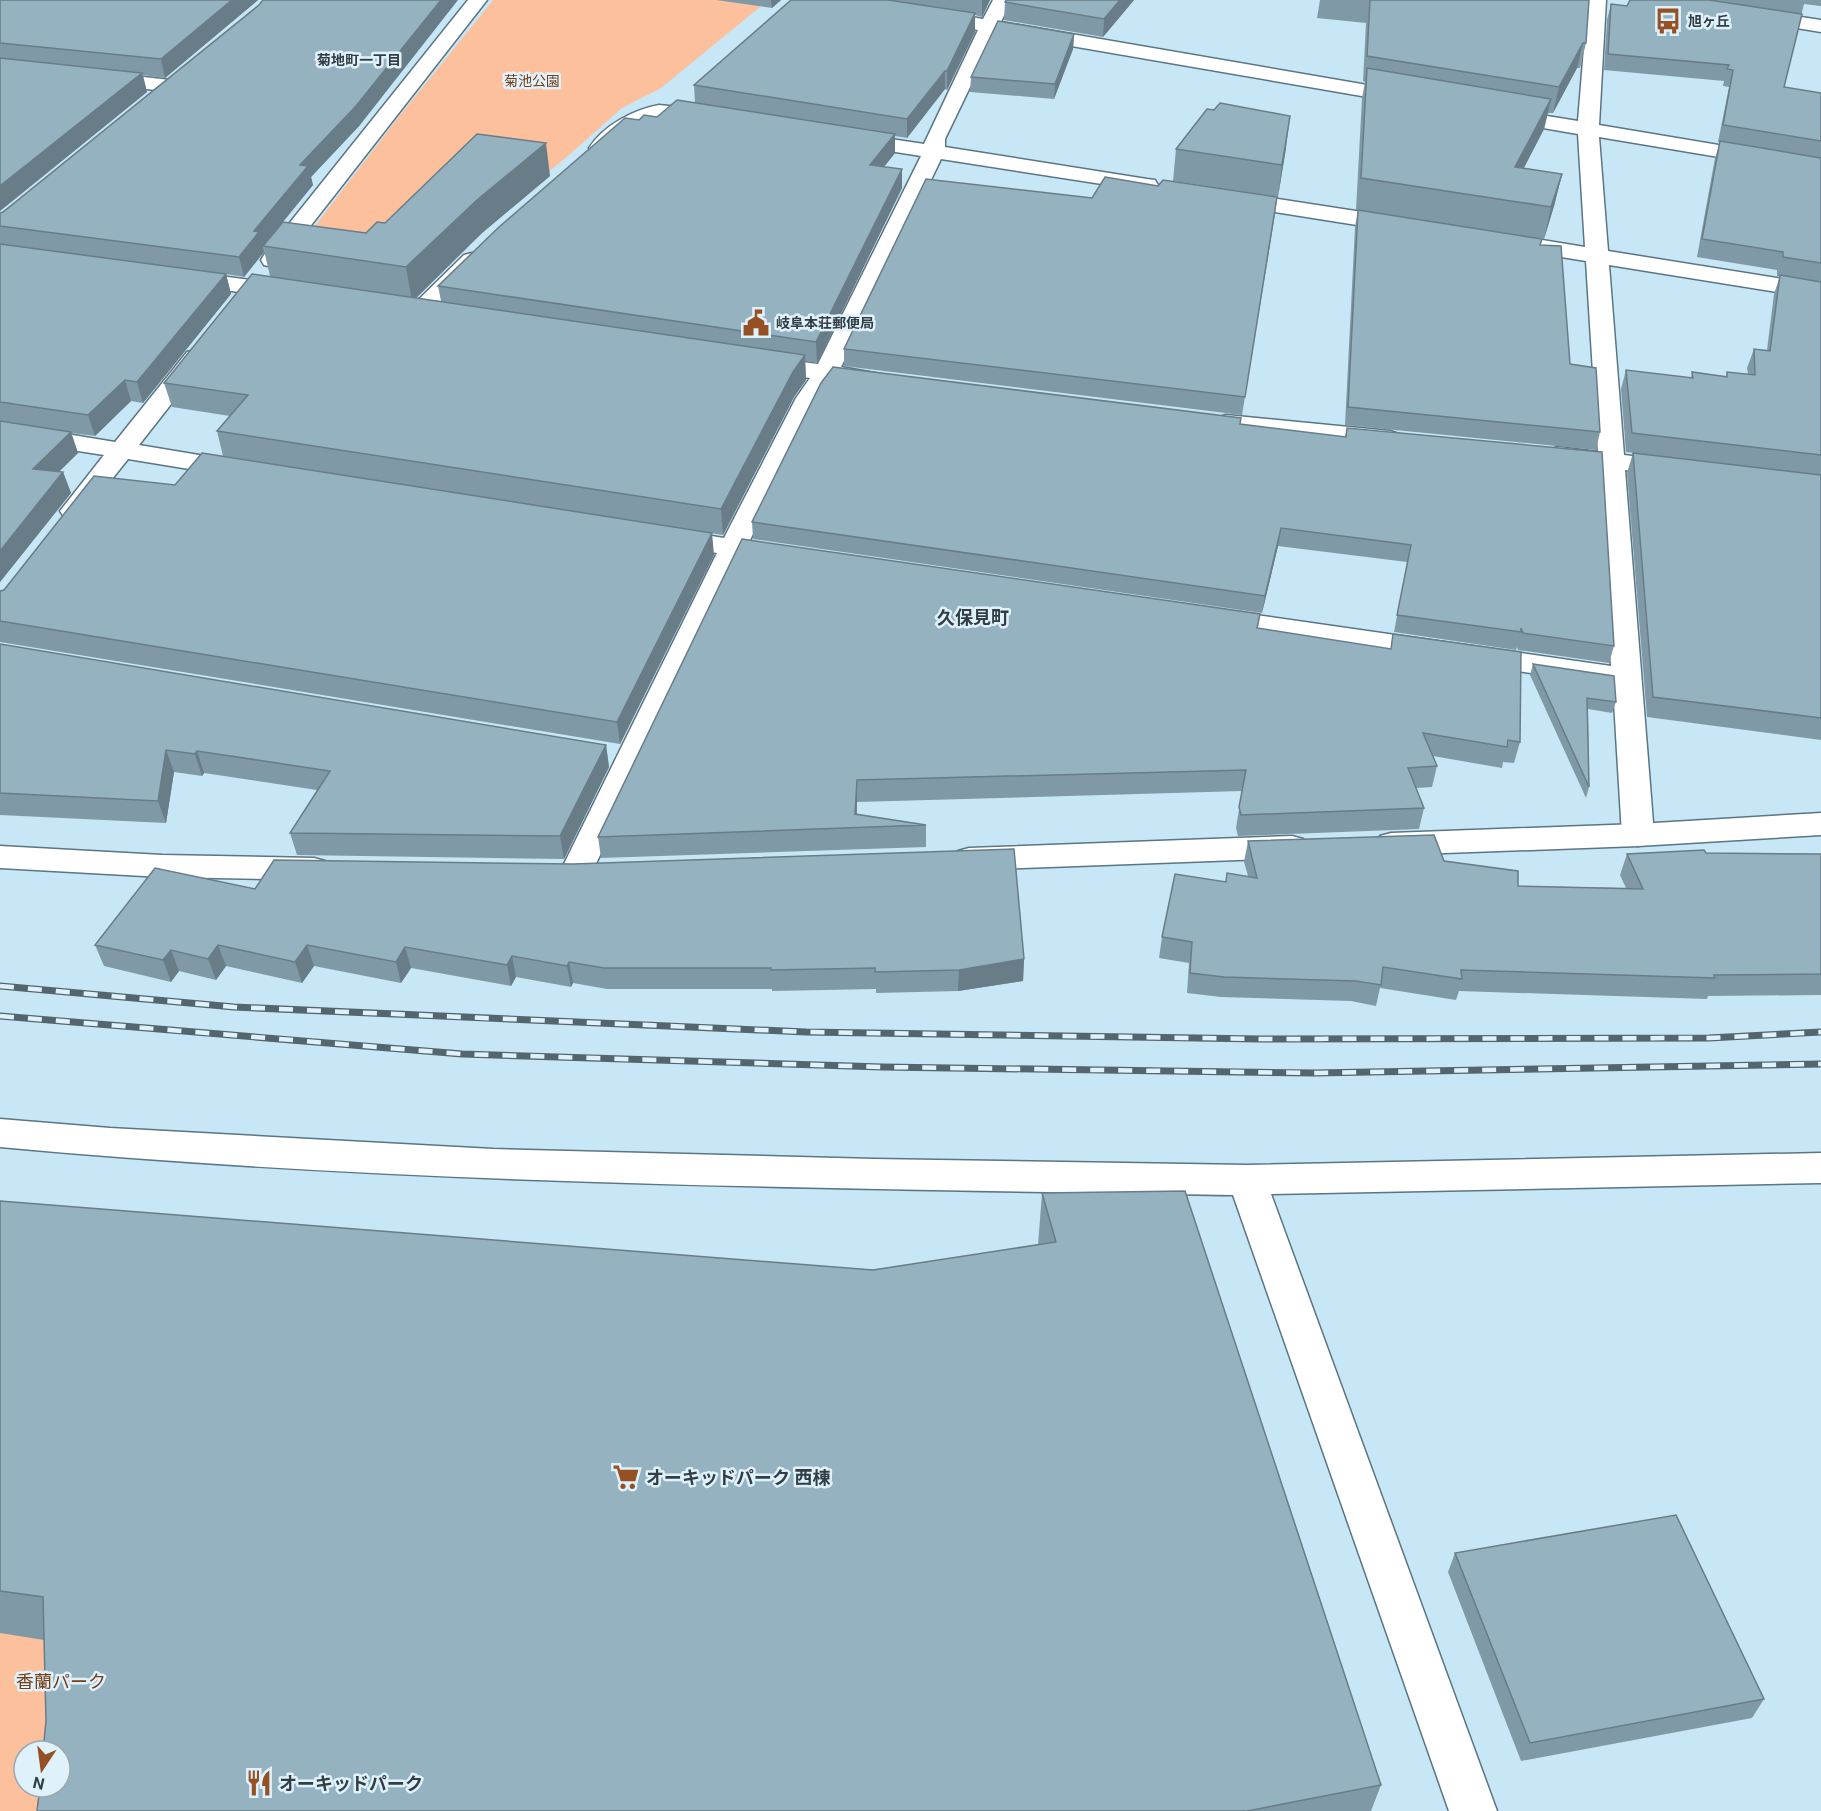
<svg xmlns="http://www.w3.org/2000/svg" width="1821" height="1811" viewBox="0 0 1821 1811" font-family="Roboto,'Noto Sans JP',sans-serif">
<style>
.green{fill:#fcc09c;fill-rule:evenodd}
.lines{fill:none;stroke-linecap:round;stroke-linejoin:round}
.street-casing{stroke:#5a7584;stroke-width:3}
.secondary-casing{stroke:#5a7584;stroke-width:3}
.street{fill:#fff;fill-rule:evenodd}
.secondary{fill:#fff;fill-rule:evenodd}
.rail-casing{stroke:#54656d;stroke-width:7}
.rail{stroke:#dff1fb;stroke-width:4.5;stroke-dasharray:14;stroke-linecap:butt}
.wall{fill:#8099a6}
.shaded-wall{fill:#687d87}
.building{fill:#95b2c1;stroke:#687d87;stroke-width:1.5}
.labels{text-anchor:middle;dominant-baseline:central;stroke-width:5;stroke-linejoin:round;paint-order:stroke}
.far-poi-label{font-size:14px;font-weight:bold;fill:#323e44;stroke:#dff1fb;text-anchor:start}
.far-neighbourhood-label{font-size:14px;font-weight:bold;fill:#323e44;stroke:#dff1fb}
.far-park-label{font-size:14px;fill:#763e17;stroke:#dff1fb}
.quarter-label{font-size:18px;font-weight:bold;fill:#323e44;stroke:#dff1fb}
.near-poi-label{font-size:18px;font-weight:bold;fill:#323e44;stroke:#dff1fb;text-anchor:start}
.near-park-label{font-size:18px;fill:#763e17;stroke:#dff1fb}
</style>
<rect width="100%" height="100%" fill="#c7e6f6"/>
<path class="green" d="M 493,0 L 756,0 L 765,3 L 661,88 L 622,108 L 569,155 L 459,245 L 314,227 L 397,119 Z
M 0,1614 L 138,1626 L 91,1811 L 0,1811 ZM 24,1751 L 60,1751 L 60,1787 L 24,1787 Z"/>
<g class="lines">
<g class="street-casing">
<path id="street" d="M 468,0 L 487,0 L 280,265 L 272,267 L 264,265 L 261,260 L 264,255 Z
M 993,0 L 1011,0 L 1001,22 L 1408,92 L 1415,94 L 1418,98 L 1415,102 L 1408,104 L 996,33 L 945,139 L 945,147 L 1147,179 L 1155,180 L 1158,185 L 1155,190 L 1147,191 L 941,159 L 841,367 L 880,374 L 883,379 L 880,384 L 871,386 L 833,381 L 820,399 L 749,542 L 793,549 L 797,555 L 793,561 L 783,563 L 742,557 L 592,872 L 587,880 L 576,883 L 565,880 L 560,872 L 717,553 L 658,543 L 654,537 L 658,531 L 668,529 L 724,538 L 796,398 L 810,378 L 753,369 L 750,364 L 753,359 L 762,357 L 818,364 L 921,156 L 851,145 L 844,143 L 841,139 L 844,135 L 851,133 L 924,144 L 978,30 L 930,22 L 923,20 L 921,16 L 923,12 L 930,10 L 983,19 Z
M 1588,0 L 1606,0 L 1599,125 L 1821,162 L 1821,174 L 1599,137 L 1608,251 L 1821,285 L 1821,299 L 1609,265 L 1624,455 L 1682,462 L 1686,468 L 1682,474 L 1673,476 L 1625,470 L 1654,835 L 1649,843 L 1638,846 L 1627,843 L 1622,835 L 1613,685 L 1214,627 L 1204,624 L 1200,618 L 1204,612 L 1214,609 L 1611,666 L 1599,467 L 1549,460 L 1545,455 L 1549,450 L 1558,447 L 1598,452 L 1586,261 L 1518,250 L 1510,248 L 1507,243 L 1510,238 L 1518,236 L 1585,247 L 1578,134 L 1503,121 L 1496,119 L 1493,115 L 1496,111 L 1503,109 L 1578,121 Z
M 100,72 L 170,80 L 177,82 L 180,86 L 177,90 L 170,92 L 93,82 L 90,78 L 93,74 Z
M 659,105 L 708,110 L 715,112 L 718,116 L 715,120 C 694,126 672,112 651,120 C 631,128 613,158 592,152 L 589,148 C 604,125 633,110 659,105 Z
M 1233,192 L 1401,218 L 1409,220 L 1412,225 L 1409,230 L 1401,232 L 1225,204 L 1222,199 L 1225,194 Z
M 472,253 L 480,255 L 483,260 L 480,265 L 428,316 L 420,318 L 412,316 L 408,311 L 412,306 L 464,255 Z
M 183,271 L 287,285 L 295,287 L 299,292 L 295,297 L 287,299 L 175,283 L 172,278 L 175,273 Z
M 196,350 L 205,352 L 208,357 L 139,445 L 247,463 L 251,469 L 247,475 L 238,477 L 128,459 L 82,517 L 73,519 L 64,517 L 60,511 L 104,455 L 0,439 L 0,423 L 115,442 L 187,352 Z
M 1226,415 L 1390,431 L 1399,434 L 1403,439 L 1399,444 L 1390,447 L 1217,428 L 1213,423 L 1217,418 Z
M 0,1119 L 110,1128 L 493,1149 L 874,1159 L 1247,1165 L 1821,1153 L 1821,1183 L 1271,1194 L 1497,1811 L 1449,1811 L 1233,1195 C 822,1188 410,1185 0,1147 Z"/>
</g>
<g class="secondary-casing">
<path id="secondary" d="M 1755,10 L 1821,20 L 1821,32 L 1748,20 L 1746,16 L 1748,12 Z
M 1821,813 L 1821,835 L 1638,846 L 1391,855 L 1380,852 L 1375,844 L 1380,836 L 1391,833 L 1638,824 Z
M 1292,836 L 1303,839 L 1308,847 L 1303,855 L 1292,858 L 969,870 L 958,867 L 953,859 L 958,851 L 969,848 Z
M 0,846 L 162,855 L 314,858 L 325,861 L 330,869 L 325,877 L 314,880 L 162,877 L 0,868 Z"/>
</g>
<use href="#street" class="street"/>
<use href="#secondary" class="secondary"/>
<g class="rail-casing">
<path id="rail" d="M 0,986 L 234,1007 L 806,1032 L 1261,1039 L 1709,1038 L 1821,1032
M 0,1016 L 462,1054 L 882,1067 L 1314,1073 L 1821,1064"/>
</g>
<use href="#rail" class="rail"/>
</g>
<path class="wall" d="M 0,0 L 258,0 L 165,78 L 143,75 L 147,92 L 0,211 Z
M 716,0 L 781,0 L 772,8 Z
M 791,0 L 990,0 L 982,17 L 975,15 L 975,32 L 947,90 L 945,89 L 907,138 L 895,136 L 895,153 L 884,167 L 902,169 L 902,188 L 817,363 L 805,361 L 806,380 L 794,397 L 723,535 L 223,456 L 217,431 L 230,416 L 172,407 L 164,383 L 270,276 L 263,246 L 277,229 L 263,246 L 264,252 L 244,277 L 226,274 L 231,294 L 143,403 L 131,401 L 95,436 L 71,433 L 78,453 L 59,472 L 63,472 L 71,493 L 0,582 L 0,213 L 360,125 L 311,177 L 313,185 L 283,222 L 366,233 L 385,223 L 550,176 L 482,233 L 416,298 L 441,301 L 438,286 L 639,120 L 657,117 L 695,103 L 694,85 Z
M 1134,0 L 1103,37 L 1004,20 L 1005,2 Z
M 1320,0 L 1589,0 L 1586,43 L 1580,68 L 1577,68 L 1553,113 L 1548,113 L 1544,129 L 1524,168 L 1562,174 L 1554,206 L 1544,239 L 1356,210 L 1362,98 L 1365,82 L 1363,81 L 1366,23 L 1317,18 Z
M 1630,0 L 1821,0 L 1821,6 L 1804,4 L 1784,87 L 1821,93 L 1821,475 L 1626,452 L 1621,389 L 1626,370 L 1691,378 L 1692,372 L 1726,376 L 1727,372 L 1748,374 L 1747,368 L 1754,349 L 1767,350 L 1774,294 L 1780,276 L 1777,276 L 1777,270 L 1697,257 L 1715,158 L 1720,142 L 1718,142 L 1729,87 L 1723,86 L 1724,81 L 1604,70 L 1607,20 L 1611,4 L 1627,6 Z
M 1074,34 L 1073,49 L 1054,99 L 970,92 L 971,77 Z
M 1286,148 L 1278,197 L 1173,181 L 1176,149 Z
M 1158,186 L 1277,197 L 1242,415 L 844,366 L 844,349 L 1092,198 Z
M 1358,210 L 1541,245 L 1570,364 L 1600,432 L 1596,450 L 1345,425 L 1355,227 Z
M 1241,424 L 1345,437 L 1347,428 L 1614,646 L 1609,663 L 1518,650 L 1517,647 L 1516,650 L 1394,632 L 1407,562 L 1278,546 L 1262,613 L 753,539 L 752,522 Z
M 1633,453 L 1821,475 L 1821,740 L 1647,717 L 1627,473 Z
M 714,555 L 620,744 L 0,642 L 0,591 Z
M 1260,614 L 1258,628 L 1520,742 L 1514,763 L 1503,762 L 1502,768 L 1433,756 L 1437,766 L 1432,787 L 1416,788 L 1424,808 L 1419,829 L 1238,836 L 1236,828 L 1242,791 L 857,802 L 857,815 L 926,825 L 926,847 L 601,858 L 598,837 Z
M 0,644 L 606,745 L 609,767 L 564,859 L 297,855 L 290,833 L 317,790 L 204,773 L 202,776 L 174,772 L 166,823 L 0,815 Z
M 1533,664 L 1616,702 L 1612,713 L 1588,709 L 1589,787 L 1586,798 L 1530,675 Z
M 1248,841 L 1444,861 L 1518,886 L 1626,888 L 1620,875 L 1627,854 L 1821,854 L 1821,995 L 1708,996 L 1707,999 L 1459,991 L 1456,1000 L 1380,988 L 1376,1006 L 1351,1001 L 1221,997 L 1187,993 L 1189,963 L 1159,958 L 1162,937 L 1226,882 L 1248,876 L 1244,862 Z
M 255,889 L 1024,959 L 1023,981 L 958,991 L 876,993 L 876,989 L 772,991 L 772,989 L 607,989 L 573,983 L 571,987 L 516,977 L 511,986 L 411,968 L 401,983 L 314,966 L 302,983 L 226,966 L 216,980 L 179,971 L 171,982 L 104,966 L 95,945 Z
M 1042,1193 L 1381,1785 L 1371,1811 L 37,1811 L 46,1721 L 44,1640 L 0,1633 L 0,1201 L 873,1270 L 1038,1245 Z
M 1455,1553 L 1764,1699 L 1752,1718 L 1521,1761 L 1448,1572 Z"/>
<path class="shaded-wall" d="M 232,0 L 258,0 L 165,78 L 161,59 Z
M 441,0 L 458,0 L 360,125 L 311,177 L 313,185 L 263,246 L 264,252 L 244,277 L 239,257 L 254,231 L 300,165 Z
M 771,0 L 781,0 L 772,8 Z
M 982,0 L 990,0 L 982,17 Z
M 1120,0 L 1134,0 L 1103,37 L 1104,19 Z
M 975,13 L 975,32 L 947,90 L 947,71 Z
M 1074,34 L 1073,49 L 1054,99 L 1055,84 Z
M 1583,43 L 1577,68 L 1553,113 L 1559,87 Z
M 945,71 L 945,89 L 907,138 L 907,119 Z
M 142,73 L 147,92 L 0,211 L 0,186 Z
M 1551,99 L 1544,129 L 1508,198 L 1515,167 Z
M 1290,116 L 1286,148 L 1278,197 L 1282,165 Z
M 895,134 L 895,153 L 870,184 L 870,165 Z
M 546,143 L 550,176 L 482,233 L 412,302 L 406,267 L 477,200 Z
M 902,169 L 902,188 L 817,363 L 816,342 Z
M 1562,174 L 1554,206 L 1544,239 L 1551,207 Z
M 1277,197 L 1275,214 L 1242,415 L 1245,397 Z
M 226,274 L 231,294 L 143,403 L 137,382 Z
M 805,355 L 806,380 L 794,397 L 723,535 L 721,509 L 793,372 Z
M 125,380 L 131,401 L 95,436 L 88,415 Z
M 71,432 L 78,453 L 40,490 L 33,469 Z
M 63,472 L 71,493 L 0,582 L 0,551 Z
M 1281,528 L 1278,546 L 1262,613 L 1265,596 Z
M 712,533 L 714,555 L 620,744 L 617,722 Z
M 606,745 L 609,767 L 564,859 L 560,836 Z
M 166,750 L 174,772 L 166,823 L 158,801 Z
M 197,751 L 204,773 L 202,776 L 195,754 Z
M 857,780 L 857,802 L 856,828 L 855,814 Z
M 218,945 L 226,966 L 216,980 L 208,959 Z
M 307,945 L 314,966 L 302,983 L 295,962 Z
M 405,947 L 411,968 L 401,983 L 396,962 Z
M 171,950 L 179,971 L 171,982 L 163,960 Z
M 512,956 L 516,977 L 511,986 L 507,965 Z
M 1024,959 L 1023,981 L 958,991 L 959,970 Z
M 569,962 L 573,983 L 571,987 L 567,966 Z"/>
<path class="building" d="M 0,0 L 232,0 L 161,59 L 0,43 Z
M 263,0 L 441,0 L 356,106 L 300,165 L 308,166 L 254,231 L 259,232 L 239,257 L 0,226 L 0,213 L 3,212 L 259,5 Z
M 791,0 L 888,0 L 975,13 L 947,71 L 945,71 L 907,119 L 694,85 Z
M 1006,0 L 1120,0 L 1104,19 L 1005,2 Z
M 1370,0 L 1589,0 L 1586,43 L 1583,43 L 1559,87 L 1367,56 Z
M 1630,0 L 1709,0 L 1802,14 L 1784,87 L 1821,93 L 1821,141 L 1723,125 L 1733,70 L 1727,69 L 1729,65 L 1608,54 L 1611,4 L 1627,6 Z
M 998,21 L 1074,34 L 1055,84 L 971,77 Z
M 0,58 L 142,73 L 0,186 Z
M 1367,68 L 1551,99 L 1515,167 L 1562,174 L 1551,207 L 1361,178 Z
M 677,100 L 895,134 L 870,165 L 902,169 L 816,342 L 438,286 L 499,227 L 625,118 L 639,120 L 644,115 L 657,117 Z
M 1220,103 L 1290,116 L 1282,165 L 1176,149 L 1207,109 L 1214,110 Z
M 477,134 L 546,143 L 477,200 L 406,267 L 263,246 L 283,222 L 366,233 L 377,222 L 385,223 Z
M 1720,141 L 1821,158 L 1821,263 L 1783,257 L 1783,252 L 1702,239 Z
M 1105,177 L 1158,186 L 1163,180 L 1277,197 L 1245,397 L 844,349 L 926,179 L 1092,198 Z
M 1358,210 L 1542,239 L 1540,245 L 1561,246 L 1570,364 L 1596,368 L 1600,432 L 1348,407 Z
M 0,244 L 226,274 L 137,382 L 125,380 L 88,415 L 0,402 Z
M 252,274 L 805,355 L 793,372 L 721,509 L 217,431 L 248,395 L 164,383 Z
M 1780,275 L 1821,282 L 1821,455 L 1632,433 L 1626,370 L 1693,378 L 1692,372 L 1727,377 L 1727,372 L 1755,375 L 1754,349 L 1770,351 Z
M 833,367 L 1241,418 L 1240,424 L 1346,437 L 1347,428 L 1602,452 L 1614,646 L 1523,633 L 1521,628 L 1521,632 L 1397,615 L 1411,545 L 1281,528 L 1265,596 L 752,522 L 821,383 Z
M 0,421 L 71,432 L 33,469 L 63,472 L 0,551 Z
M 202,453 L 712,533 L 617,722 L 0,621 L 0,591 L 4,590 L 94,476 L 175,485 Z
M 1633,453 L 1821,475 L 1821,718 L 1653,697 Z
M 742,539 L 1260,614 L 1257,628 L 1391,649 L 1393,634 L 1521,652 L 1520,742 L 1508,740 L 1507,747 L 1423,733 L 1437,766 L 1408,768 L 1424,808 L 1241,815 L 1239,807 L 1246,770 L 857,780 L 855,814 L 926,825 L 598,837 Z
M 0,644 L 606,745 L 560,836 L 290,833 L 330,771 L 197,751 L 195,754 L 166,750 L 158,801 L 0,793 Z
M 1533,664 L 1614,676 L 1616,702 L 1587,698 L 1589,787 Z
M 1434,835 L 1444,861 L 1518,871 L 1518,886 L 1643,889 L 1627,854 L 1704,850 L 1706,853 L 1821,854 L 1821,974 L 1714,975 L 1715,978 L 1461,970 L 1462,979 L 1383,967 L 1381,985 L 1356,981 L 1224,977 L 1190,973 L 1192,942 L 1162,937 L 1175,874 L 1226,882 L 1227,873 L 1257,878 L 1248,841 Z
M 1014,849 L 1024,959 L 959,970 L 875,972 L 875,968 L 771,970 L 771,968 L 604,968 L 569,962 L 567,966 L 512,956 L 507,965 L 405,947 L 396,962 L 307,945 L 295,962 L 218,945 L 208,959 L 171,950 L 163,960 L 95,945 L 155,868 L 255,889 L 274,860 L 573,864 Z
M 1185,1191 L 1381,1785 L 1247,1811 L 37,1811 L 40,1787 L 60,1787 L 60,1751 L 43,1751 L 46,1721 L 43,1597 L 0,1591 L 0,1201 L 873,1270 L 1056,1242 L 1042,1193 Z
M 1676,1515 L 1764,1699 L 1530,1743 L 1455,1553 Z"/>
<defs>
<g id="bus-bare" transform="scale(2.07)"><path d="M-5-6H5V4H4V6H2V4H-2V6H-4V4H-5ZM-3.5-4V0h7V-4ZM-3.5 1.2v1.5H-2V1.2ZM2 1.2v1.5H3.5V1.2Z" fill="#955123" stroke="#dff1fb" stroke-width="2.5" paint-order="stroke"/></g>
<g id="civic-bare" transform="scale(2.07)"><path d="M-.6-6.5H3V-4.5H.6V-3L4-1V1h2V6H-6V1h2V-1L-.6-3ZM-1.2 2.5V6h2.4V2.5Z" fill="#955123" stroke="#dff1fb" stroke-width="2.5" paint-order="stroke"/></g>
<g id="supermarket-bare" transform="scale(2.07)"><path d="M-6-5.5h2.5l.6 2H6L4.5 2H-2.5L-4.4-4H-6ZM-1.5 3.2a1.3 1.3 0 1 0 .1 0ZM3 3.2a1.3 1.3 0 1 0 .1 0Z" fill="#955123" stroke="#dff1fb" stroke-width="2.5" paint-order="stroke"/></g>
<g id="restaurant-bare" transform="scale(2.07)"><path d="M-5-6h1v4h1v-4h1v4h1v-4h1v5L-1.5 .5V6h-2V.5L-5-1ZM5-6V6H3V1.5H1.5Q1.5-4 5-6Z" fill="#955123" stroke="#dff1fb" stroke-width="2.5" paint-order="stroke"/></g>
</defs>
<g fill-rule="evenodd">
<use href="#bus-bare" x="1668" y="21"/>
<use href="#civic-bare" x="756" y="323"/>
<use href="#supermarket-bare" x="626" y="1477"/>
<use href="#restaurant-bare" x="259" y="1783"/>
</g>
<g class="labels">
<g class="far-poi-label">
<text x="1688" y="21">旭ヶ丘</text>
<text x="776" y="323">岐阜本荘郵便局</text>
</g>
<g class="far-neighbourhood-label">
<text x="359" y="60">菊地町一丁目</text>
</g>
<g class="far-park-label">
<text x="532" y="81">菊池公園</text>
</g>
<g class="quarter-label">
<text x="973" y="617">久保見町</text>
</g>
<g class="near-poi-label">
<text x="646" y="1477">オーキッドパーク 西棟</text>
<text x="279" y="1783">オーキッドパーク</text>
</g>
<g class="near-park-label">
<text x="61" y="1681">香蘭パーク</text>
</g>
</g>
<g transform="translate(42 1769) rotate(193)"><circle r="28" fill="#dff1fb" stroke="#9aa9b2" stroke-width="1.5"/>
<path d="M0-4.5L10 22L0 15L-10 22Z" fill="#955123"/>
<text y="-9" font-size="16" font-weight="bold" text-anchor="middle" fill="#323e44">N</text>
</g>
</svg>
